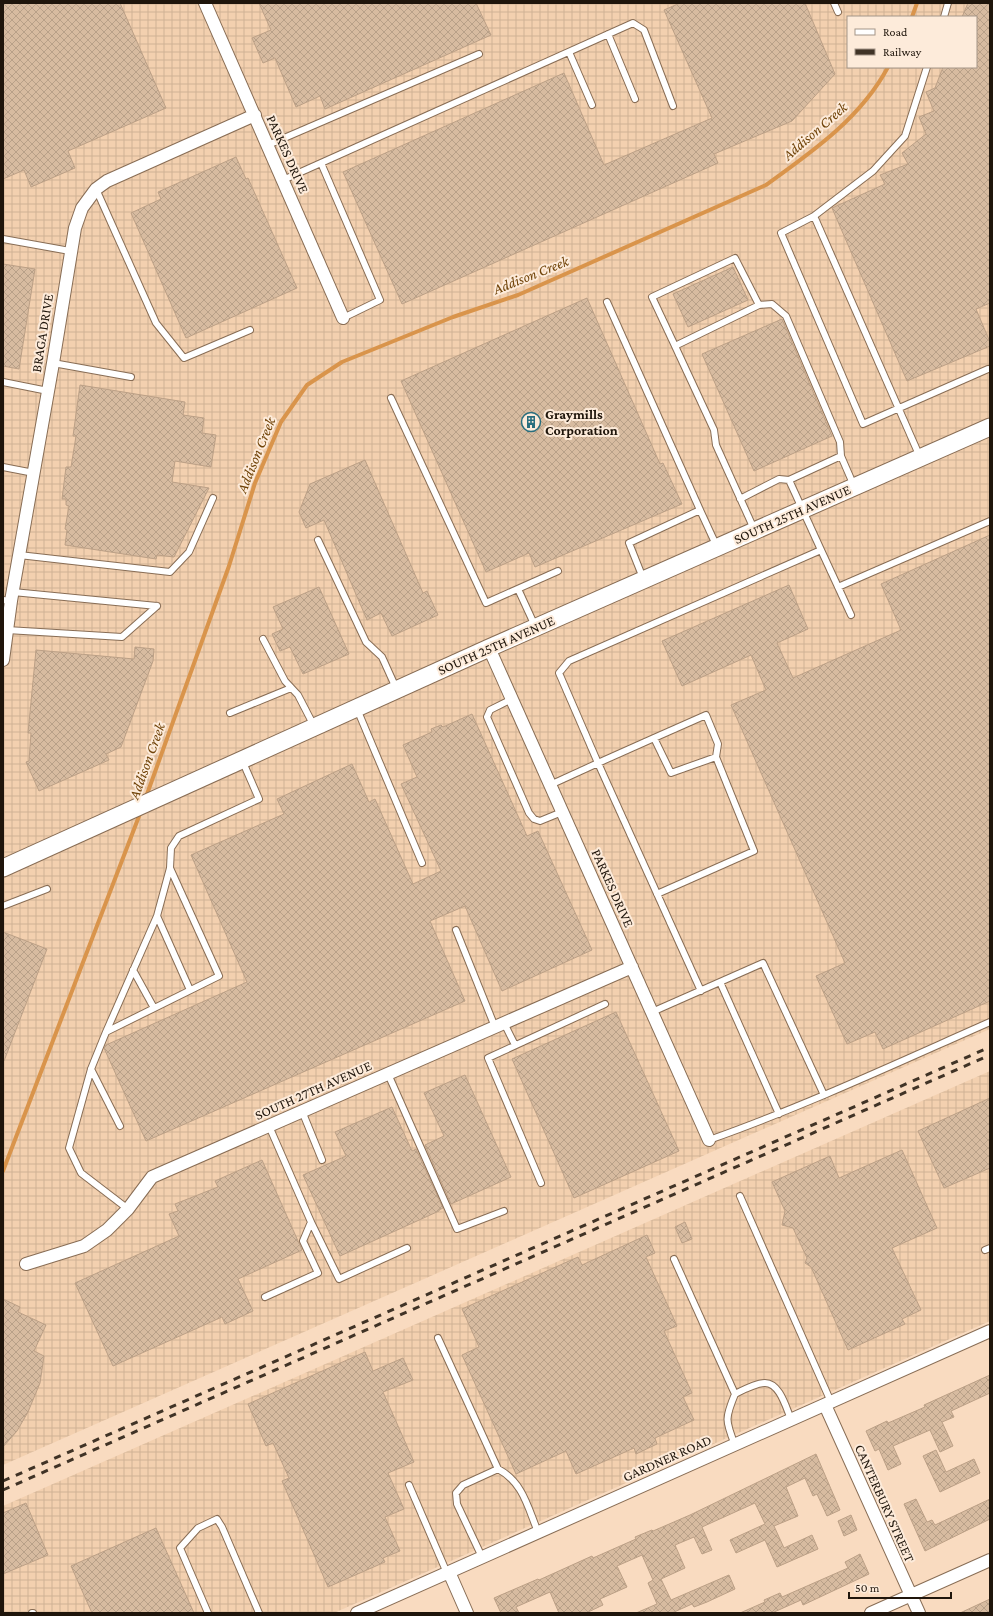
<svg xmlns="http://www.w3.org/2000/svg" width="993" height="1616" viewBox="0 0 993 1616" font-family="'Crimson Pro',serif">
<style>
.industrial{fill:url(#industrial-grid);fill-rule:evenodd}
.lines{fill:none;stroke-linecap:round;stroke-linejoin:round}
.stream{stroke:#d9944b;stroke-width:4}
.building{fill:url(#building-cross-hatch);stroke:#bca086}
.lane-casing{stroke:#886d55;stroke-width:8}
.street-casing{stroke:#886d55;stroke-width:14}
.secondary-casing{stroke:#886d55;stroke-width:19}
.lane{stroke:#fff;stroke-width:6}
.street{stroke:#fff;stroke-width:12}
.secondary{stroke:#fff;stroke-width:17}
.rail{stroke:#403326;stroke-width:3;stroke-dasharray:7 7;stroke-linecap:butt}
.labels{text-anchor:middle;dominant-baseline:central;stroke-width:4;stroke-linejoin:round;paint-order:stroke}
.street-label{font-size:14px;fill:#1f150b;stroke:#fdebda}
.poi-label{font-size:14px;font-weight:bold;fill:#1f150b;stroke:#fdebda;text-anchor:start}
.water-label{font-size:15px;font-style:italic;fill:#704308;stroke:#fdebda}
</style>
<defs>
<pattern id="industrial-grid" width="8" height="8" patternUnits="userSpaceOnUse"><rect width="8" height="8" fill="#f3d0af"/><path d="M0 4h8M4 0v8" fill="none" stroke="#d0b295"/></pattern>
<pattern id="building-cross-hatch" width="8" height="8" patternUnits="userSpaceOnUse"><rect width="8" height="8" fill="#d7bba0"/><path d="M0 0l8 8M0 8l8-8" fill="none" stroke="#b8a088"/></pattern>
</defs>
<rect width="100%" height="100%" fill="#f9dbc0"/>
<path class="industrial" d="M 3,3 L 990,3 L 990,1029 L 3,1465 ZM 848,17 L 976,17 L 976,67 L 848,67 Z
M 990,1071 L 990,1321 L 334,1613 L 3,1613 L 3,1506 Z"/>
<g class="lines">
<path class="stream" d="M 912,17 L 917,3
M 146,797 L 229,566 L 255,483 L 281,422 L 307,385 L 342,362 L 453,317 L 518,295 L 766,185 C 812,152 861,118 888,67
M 3,1171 L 141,811"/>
</g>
<path class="building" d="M 3,3 L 120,3 L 166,108 L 68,151 L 75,168 L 31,187 L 24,170 L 3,179 Z
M 259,3 L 476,3 L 491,35 L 325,109 L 320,96 L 296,107 L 275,58 L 263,63 L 252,38 L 271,30 Z
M 680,3 L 805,3 L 835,74 L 792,121 L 714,154 L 718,163 L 402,304 L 343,172 L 564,73 L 604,165 L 712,118 L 664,10 Z
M 968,3 L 990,3 L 990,303 L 976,309 L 990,342 L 990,346 L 907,381 L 832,208 L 885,184 L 880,175 L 908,164 L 902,153 L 926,134 L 919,117 L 934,111 L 926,92 L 935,88 L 943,67 L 976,67 L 976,17 L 962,17 Z
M 236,157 L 246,179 L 248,178 L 297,288 L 186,338 L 131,213 L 161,199 L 158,192 Z
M 3,264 L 35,269 L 19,369 L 3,366 Z
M 733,267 L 748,300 L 688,327 L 673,294 Z
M 587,298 L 660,464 L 663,463 L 682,504 L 535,567 L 529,553 L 486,572 L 401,381 Z
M 782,319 L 832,436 L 754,471 L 702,354 Z
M 80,385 L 185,402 L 183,415 L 204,418 L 202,433 L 216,435 L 211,467 L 175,461 L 172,482 L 209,488 L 174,557 L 157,555 L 156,559 L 65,545 L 67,530 L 65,529 L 69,506 L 66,505 L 66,499 L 62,499 L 66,467 L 71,467 L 76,436 L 73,436 Z
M 365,460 L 423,593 L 427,591 L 438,615 L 392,636 L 381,613 L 367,620 L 324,520 L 306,528 L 299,512 L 310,484 Z
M 990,535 L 990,1001 L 883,1049 L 875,1032 L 847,1044 L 816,976 L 845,963 L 731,705 L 766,690 L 751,655 L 682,686 L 662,641 L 789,585 L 808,629 L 777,643 L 793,678 L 901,630 L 881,584 Z
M 319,587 L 349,654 L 303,674 L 290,647 L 280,651 L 272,634 L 283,629 L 273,607 Z
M 135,647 L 154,649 L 153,661 L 121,747 L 106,754 L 109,760 L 39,791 L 26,762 L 29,761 L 31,733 L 28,733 L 36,650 L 134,659 Z
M 472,714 L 527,836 L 538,831 L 592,950 L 502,991 L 465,906 L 430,921 L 465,1001 L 146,1141 L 104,1048 L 106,1045 L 247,982 L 191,855 L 284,814 L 277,799 L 352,764 L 369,802 L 375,799 L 413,884 L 441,871 L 401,784 L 417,777 L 403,745 L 432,732 L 431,729 L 441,725 L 443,727 Z
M 3,932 L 47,949 L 4,1061 L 3,1061 Z
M 616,1012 L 679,1151 L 574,1198 L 512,1059 Z
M 465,1075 L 511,1177 L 451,1204 L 425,1145 L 444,1136 L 424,1093 Z
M 990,1098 L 990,1168 L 944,1188 L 918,1131 Z
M 392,1107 L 412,1151 L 416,1149 L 443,1208 L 439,1210 L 439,1211 L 340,1256 L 303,1175 L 346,1156 L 335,1132 Z
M 902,1150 L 937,1228 L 892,1248 L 921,1310 L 902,1319 L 905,1324 L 848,1350 L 811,1267 L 805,1263 L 807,1258 L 793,1228 L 782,1225 L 785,1211 L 772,1182 L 830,1156 L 839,1178 Z
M 262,1160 L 302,1250 L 238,1279 L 253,1311 L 225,1324 L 222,1317 L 113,1366 L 75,1283 L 179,1236 L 169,1214 L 178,1211 L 175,1204 L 218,1187 L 215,1181 Z
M 685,1222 L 692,1239 L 682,1243 L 675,1227 Z
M 647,1235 L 655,1253 L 646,1257 L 677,1326 L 664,1331 L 692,1393 L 683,1397 L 694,1420 L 655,1438 L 657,1444 L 636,1454 L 634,1448 L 576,1474 L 566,1451 L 516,1474 L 462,1355 L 479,1347 L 462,1309 L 578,1257 L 582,1265 Z
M 3,1299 L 20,1307 L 18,1312 L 46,1325 L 34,1351 L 44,1356 L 40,1383 L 28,1412 L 17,1431 L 3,1447 Z
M 365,1352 L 373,1371 L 403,1358 L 413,1380 L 383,1392 L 414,1462 L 388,1473 L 404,1509 L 385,1517 L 400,1551 L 383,1558 L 385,1562 L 328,1587 L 282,1481 L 289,1478 L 273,1443 L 266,1446 L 248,1404 Z
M 990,1375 L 990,1393 L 951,1411 L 954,1417 L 942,1422 L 953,1446 L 940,1452 L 930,1430 L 893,1446 L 901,1464 L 888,1470 L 879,1449 L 875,1451 L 866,1431 L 887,1421 L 888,1423 L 925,1407 L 924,1405 Z
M 936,1450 L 946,1472 L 974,1459 L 980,1473 L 940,1492 L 923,1456 Z
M 816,1454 L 840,1510 L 827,1516 L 817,1494 L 813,1496 L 805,1478 L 786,1487 L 798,1516 L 774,1526 L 784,1548 L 812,1535 L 818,1549 L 777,1567 L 765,1540 L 736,1553 L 730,1540 L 765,1524 L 755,1503 L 702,1527 L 712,1550 L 702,1554 L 694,1537 L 675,1545 L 685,1568 L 661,1579 L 671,1600 L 729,1575 L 735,1589 L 707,1602 L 694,1607 L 692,1604 L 672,1613 L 636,1613 L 657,1604 L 648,1583 L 653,1580 L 642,1555 L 617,1566 L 627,1587 L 600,1599 L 603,1605 L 586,1613 L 559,1613 L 550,1592 L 516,1607 L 519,1613 L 501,1613 L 494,1598 L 538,1579 L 539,1580 L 592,1556 L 593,1558 L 636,1539 L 635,1537 L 652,1530 L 653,1531 L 690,1515 Z
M 916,1499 L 927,1522 L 932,1520 L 935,1525 L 990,1499 L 990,1519 L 925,1551 L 904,1504 Z
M 26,1503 L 48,1555 L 3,1574 L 3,1513 Z
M 851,1515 L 857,1530 L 844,1536 L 838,1521 Z
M 156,1528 L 194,1613 L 92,1613 L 71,1566 Z
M 860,1554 L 869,1574 L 803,1605 L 801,1600 L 772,1613 L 740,1613 L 765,1602 L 764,1600 L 780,1593 L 782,1597 L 848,1568 L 845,1562 Z
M 990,1599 L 990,1613 L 960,1613 Z"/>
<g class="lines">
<g class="lane-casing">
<path id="lane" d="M 834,3 L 838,12
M 944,17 L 948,3
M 608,34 L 635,99
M 569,52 L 592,105
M 268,145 L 479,54
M 321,163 L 380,300 L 343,318
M 283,180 L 633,23 L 644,30 L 673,106
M 96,189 L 156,323 L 184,358 L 250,330
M 814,216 L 781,233 L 863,424 L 988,369
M 3,239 L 70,251
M 607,302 L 700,510 L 629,543 L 643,578
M 759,305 L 735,258 L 652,297 L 675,346 L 759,305 L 772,304 L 786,316 L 840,442 L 841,456
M 675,346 L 714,430 L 716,445 L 754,529
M 53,363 L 131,377
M 3,382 L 48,391
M 391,398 L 486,603 L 558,571
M 920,457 L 814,216 L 873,171 L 905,136 L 927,67
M 3,467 L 34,473
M 740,499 L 779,479 L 789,480
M 700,510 L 717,547
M 318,540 L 366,642 L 382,657 L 396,688
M 821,550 L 851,615
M 19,555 L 170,572 L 189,552 L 213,498
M 838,587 L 990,521
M 518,589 L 535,626
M 13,592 L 157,606
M 3,600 L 11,601
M 7,630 L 122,637 L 157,606
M 263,639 L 285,681 L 298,695 L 314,726
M 512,699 L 490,710 L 487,717 L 529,813 L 534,819 L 540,821 L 562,812
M 357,709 L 422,863
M 230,713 L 291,688
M 654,738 L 706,715 L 718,744 L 716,757
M 550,785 L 598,763 L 701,991
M 170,868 L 157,916 L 190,990
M 657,894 L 754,851 L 716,757 L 671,773 L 654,738 L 598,763 L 559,673 L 569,661 L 821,550 L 789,480 L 841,456 L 854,486
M 3,906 L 47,889
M 456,930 L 495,1027
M 133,970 L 154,1008
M 720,982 L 779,1114
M 652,1012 L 763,963 L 824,1095
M 504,1023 L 515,1045
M 106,1032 L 157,916
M 91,1069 L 120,1126
M 388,1074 L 457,1229 L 504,1211
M 302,1111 L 322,1160
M 709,1140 C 805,1106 897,1063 990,1022
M 541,1183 L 488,1058 L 605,1004
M 740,1196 L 831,1402
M 128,1209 L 81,1173 L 69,1148 L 91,1069 L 106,1032 L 219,976 L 170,868 L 171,848 L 179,836 L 259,799 L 242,760
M 311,1222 L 339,1279 L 407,1248
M 985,1250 L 990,1248
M 674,1259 L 735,1394 C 725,1418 725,1420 735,1445
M 265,1297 L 318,1273 L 303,1241 L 311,1222 L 269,1126
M 438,1338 L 498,1469 C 523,1482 528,1508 538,1532
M 735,1394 C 743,1390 756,1383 765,1383 C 780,1383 786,1408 791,1419
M 409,1485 L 447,1573
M 482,1557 L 457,1504 L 456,1493 L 463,1485 L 498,1469
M 32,1613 L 33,1613
M 208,1613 L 180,1548 L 198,1528 L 217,1519 L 222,1527 L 259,1613"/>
</g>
<g class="street-casing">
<path id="street" d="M 205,3 L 343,318
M 489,648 L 709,1140
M 3,660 L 11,601 L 53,363 L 75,228 L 82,208 L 96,189 L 107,181 L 255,115
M 26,1264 L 84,1246 L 107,1230 L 128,1209 L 152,1177 L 632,967
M 825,1405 L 919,1613
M 449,1572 L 467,1613
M 357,1613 L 990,1331
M 871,1613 L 990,1560"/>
</g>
<g class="secondary-casing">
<path id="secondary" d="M 3,868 L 489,648 L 990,427"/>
</g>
<use href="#lane" class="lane"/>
<use href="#street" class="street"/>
<use href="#secondary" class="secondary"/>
<path class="rail" d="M 3,1481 L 990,1047
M 3,1490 L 990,1055"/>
</g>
<defs>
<g id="building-ring" transform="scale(1)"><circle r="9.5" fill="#fdebda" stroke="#296e7e" stroke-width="1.5"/><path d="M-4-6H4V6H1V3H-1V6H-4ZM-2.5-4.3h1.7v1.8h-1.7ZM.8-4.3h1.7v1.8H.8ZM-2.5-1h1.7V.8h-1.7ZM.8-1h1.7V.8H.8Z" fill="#296e7e"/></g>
</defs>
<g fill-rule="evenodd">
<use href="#building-ring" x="531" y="422"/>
</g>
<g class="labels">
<g class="street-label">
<text transform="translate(288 154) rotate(66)">PARKES DRIVE</text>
<text transform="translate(42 333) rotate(-81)">BRAGA DRIVE</text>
<text transform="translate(792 514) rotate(-24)">SOUTH 25TH AVENUE</text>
<text transform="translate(496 645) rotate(-24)">SOUTH 25TH AVENUE</text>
<text transform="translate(613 888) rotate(66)">PARKES DRIVE</text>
<text transform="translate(313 1090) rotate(-24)">SOUTH 27TH AVENUE</text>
<text transform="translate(667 1458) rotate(-24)">GARDNER ROAD</text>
<text transform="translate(885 1503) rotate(66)">CANTERBURY STREET</text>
</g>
<g class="poi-label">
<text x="545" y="414">Graymills<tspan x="545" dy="16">Corporation</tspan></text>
</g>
<g class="water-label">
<text transform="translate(815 131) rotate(-41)">Addison Creek</text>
<text transform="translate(531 275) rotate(-22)">Addison Creek</text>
<text transform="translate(256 455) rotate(-68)">Addison Creek</text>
<text transform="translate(147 761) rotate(-70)">Addison Creek</text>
</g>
</g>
<rect width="993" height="1616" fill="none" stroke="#1f150b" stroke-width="8"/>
<rect x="847" y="16" width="130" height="52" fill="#fdebda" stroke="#a49587"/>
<rect x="855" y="29" width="20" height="6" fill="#ffffff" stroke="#a49587"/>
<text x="883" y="36" font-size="12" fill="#1f150b">Road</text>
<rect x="855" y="49" width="20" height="6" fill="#403326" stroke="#a49587"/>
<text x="883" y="56" font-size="12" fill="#1f150b">Railway</text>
<path d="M849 1592v6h102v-6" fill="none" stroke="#1f150b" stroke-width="2"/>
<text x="855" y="1592" font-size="12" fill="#1f150b" stroke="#fdebda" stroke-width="3" paint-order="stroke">50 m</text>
</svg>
